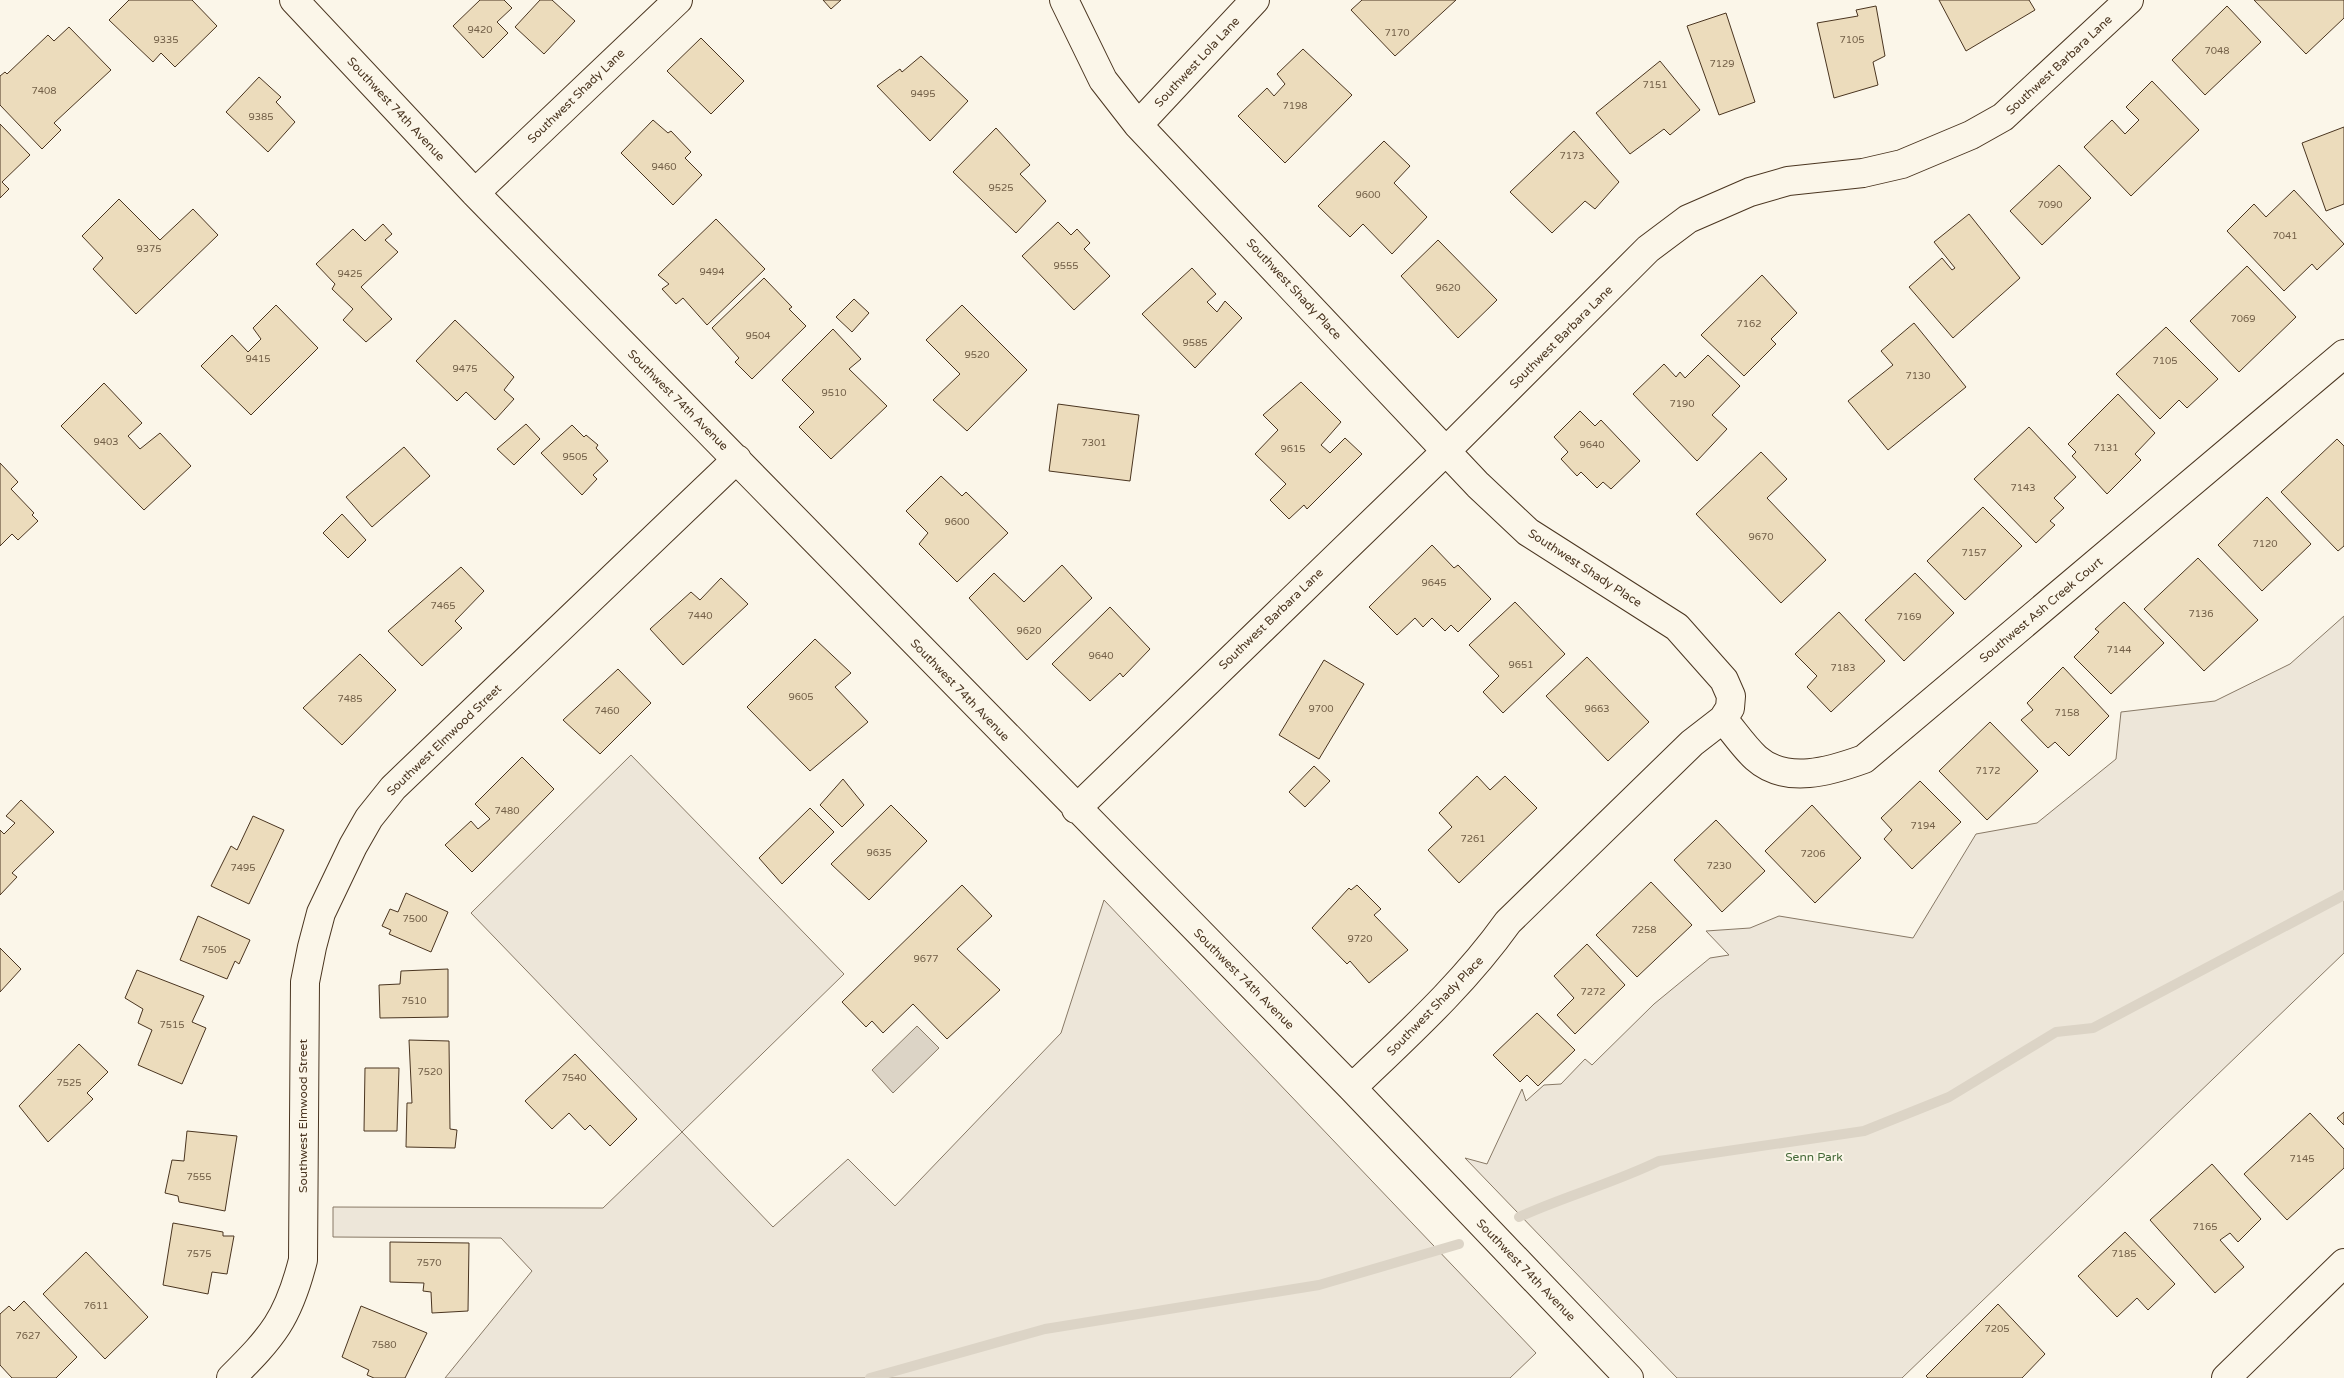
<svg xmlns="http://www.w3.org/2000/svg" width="2344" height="1378" viewBox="0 0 2344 1378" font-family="'Varela Round',sans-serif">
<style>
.green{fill:#ede6d9;stroke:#887966}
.water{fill:#dcd4c6;stroke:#887966}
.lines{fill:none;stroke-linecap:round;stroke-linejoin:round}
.stream{stroke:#dcd4c6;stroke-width:10}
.building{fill:#ecdcbc;stroke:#4a3520}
.minor-casing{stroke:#4a3520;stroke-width:30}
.minor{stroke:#fbf6e9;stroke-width:28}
.labels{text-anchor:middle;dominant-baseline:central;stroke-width:4;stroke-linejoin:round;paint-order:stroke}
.number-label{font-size:10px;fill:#725f47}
.street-label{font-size:12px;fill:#4a3520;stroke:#fbf6e9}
.park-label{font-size:12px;fill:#436837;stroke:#fbf6e9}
</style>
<rect width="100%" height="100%" fill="#fbf6e9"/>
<path class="green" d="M 2344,616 L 2344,953 L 1902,1378 L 1677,1378 L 1465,1158 L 1487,1164 L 1522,1089 L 1526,1101 L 1544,1085 L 1561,1084 L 1585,1059 L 1592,1065 L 1654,1004 L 1710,958 L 1729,955 L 1706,931 L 1750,928 L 1779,916 L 1913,938 L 1976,834 L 2037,823 L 2116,759 L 2121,712 L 2215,701 L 2290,664 Z
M 631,755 L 844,974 L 682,1132 L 773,1227 L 848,1159 L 895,1206 L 1061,1033 L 1104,900 L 1536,1353 L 1510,1378 L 445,1378 L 532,1271 L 501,1238 L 333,1237 L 333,1207 L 603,1208 L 682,1132 L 471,913 Z"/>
<path class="water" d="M 917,1026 L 939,1048 L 893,1093 L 872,1070 Z"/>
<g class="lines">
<path class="stream" d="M 1519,1217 C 1565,1196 1614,1183 1659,1161 L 1864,1131 L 1949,1097 L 2056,1032 L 2093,1028 L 2344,895
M 870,1378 L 1045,1329 L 1319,1285 L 1459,1244"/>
</g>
<path class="building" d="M 129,0 L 192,0 L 217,26 L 175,67 L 161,53 L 153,62 L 109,20 Z
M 480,0 L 504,0 L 512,8 L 497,22 L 508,33 L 483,58 L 453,26 Z
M 540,0 L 552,0 L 575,21 L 544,54 L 515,27 Z
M 823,0 L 841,0 L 831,9 Z
M 1362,0 L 1456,0 L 1395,56 L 1351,10 Z
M 1939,0 L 2029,0 L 2035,10 L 1966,51 Z
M 2254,0 L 2344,0 L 2344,18 L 2306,54 Z
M 1876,6 L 1885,56 L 1873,62 L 1878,85 L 1834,98 L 1817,23 L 1858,16 L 1856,10 Z
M 2227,6 L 2261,42 L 2205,95 L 2172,60 Z
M 1726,13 L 1755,102 L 1719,115 L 1687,26 Z
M 69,27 L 111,70 L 54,123 L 61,130 L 42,149 L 0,105 L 0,76 L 5,72 L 7,74 L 48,35 L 54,41 Z
M 701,38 L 744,81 L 711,114 L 667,71 Z
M 1303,49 L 1352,95 L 1285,163 L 1238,116 L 1267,88 L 1274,96 L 1285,84 L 1277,74 Z
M 921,56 L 968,101 L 930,141 L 877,86 L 900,69 L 902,72 Z
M 1660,61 L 1700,110 L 1670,135 L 1664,129 L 1630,154 L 1596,113 Z
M 259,77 L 281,97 L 276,102 L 295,122 L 268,152 L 226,112 Z
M 2152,81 L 2199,130 L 2131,196 L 2084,147 L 2112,120 L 2125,134 L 2139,120 L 2126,107 Z
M 653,120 L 668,133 L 671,131 L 691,152 L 685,158 L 702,175 L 673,205 L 621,153 Z
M 0,124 L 30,155 L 2,182 L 9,189 L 0,198 Z
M 2344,127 L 2344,204 L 2326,211 L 2302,143 Z
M 996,128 L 1030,165 L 1020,174 L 1046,201 L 1016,233 L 953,172 Z
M 1574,131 L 1619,182 L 1595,209 L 1585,201 L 1552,233 L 1510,192 Z
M 1384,141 L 1410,166 L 1394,183 L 1427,217 L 1392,254 L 1363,224 L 1350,237 L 1318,206 Z
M 2059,165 L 2091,198 L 2042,245 L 2010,211 Z
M 2294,190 L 2344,244 L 2317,270 L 2312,264 L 2284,291 L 2227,231 L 2254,204 L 2266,217 Z
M 119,199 L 160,240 L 193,209 L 218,235 L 136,314 L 93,269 L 103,258 L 82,236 Z
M 1969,214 L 2020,278 L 1953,338 L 1909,287 L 1942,258 L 1952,270 L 1955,268 L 1934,242 Z
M 716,219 L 765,269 L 707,325 L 683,298 L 676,304 L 662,289 L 669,284 L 658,275 Z
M 1058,222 L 1071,235 L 1077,229 L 1090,243 L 1084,249 L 1110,276 L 1074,310 L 1022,256 Z
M 383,224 L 392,234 L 385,240 L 398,252 L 361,287 L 392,319 L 366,342 L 343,320 L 353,309 L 332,289 L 335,284 L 316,264 L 353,229 L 365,241 Z
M 1438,240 L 1497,300 L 1458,338 L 1401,276 Z
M 2247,266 L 2296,317 L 2239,372 L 2190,321 Z
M 1192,268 L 1216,294 L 1207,302 L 1217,312 L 1225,301 L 1242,318 L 1195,368 L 1142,314 Z
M 1762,275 L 1797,313 L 1771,339 L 1776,344 L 1744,376 L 1701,335 Z
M 764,278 L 792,307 L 789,309 L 806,326 L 752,379 L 735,362 L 739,358 L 712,328 Z
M 854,299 L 869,313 L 852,332 L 836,317 Z
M 276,305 L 318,348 L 251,415 L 201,366 L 232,335 L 248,352 L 261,339 L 253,328 Z
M 962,305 L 1027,370 L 967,431 L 933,400 L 960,374 L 926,340 Z
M 455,320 L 514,377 L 504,390 L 514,399 L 495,420 L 466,392 L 457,401 L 416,361 Z
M 1914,323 L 1966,387 L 1888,450 L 1848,401 L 1893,365 L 1881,351 Z
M 2166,327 L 2218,379 L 2187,408 L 2179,400 L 2160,419 L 2116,374 Z
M 833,329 L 861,359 L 849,369 L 887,406 L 831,459 L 799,427 L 814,412 L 782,380 Z
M 1708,355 L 1740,386 L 1712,415 L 1727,429 L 1697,461 L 1633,394 L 1664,364 L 1676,377 L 1680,372 L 1685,378 Z
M 1301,382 L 1341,422 L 1321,445 L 1330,453 L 1345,438 L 1362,454 L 1307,509 L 1304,505 L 1289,519 L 1270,500 L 1286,484 L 1255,454 L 1278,430 L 1263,415 Z
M 104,383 L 142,423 L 128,436 L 140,449 L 160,433 L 191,466 L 144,510 L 61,426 Z
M 2118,394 L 2155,433 L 2135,454 L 2141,460 L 2107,494 L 2072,456 L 2076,452 L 2068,444 Z
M 1058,404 L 1139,415 L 1130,481 L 1049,471 Z
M 1580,411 L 1595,426 L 1601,420 L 1640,461 L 1611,489 L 1603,482 L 1597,488 L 1581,472 L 1577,476 L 1561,459 L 1568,452 L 1554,437 Z
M 526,424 L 540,439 L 514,465 L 497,449 Z
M 572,425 L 584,437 L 586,435 L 598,445 L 596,448 L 608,461 L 593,475 L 597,479 L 582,495 L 541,453 Z
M 2029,427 L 2076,477 L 2054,498 L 2064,508 L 2050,521 L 2055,525 L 2036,543 L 1974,479 Z
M 2337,439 L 2344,446 L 2344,546 L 2338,551 L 2281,492 Z
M 404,447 L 430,476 L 372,527 L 346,497 Z
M 1761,452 L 1787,479 L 1767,498 L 1826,560 L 1781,603 L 1696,514 Z
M 0,463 L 18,482 L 11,489 L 34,513 L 32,515 L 38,521 L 18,540 L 12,534 L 0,546 Z
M 941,476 L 962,496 L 966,492 L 1008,533 L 957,582 L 919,544 L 928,533 L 906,511 Z
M 2267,497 L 2311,544 L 2262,591 L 2218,545 Z
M 1983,507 L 2022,546 L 1965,600 L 1927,561 Z
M 342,514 L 366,540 L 348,558 L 323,533 Z
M 1432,545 L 1454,568 L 1458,565 L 1491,599 L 1458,632 L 1451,625 L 1445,631 L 1432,618 L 1423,627 L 1415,618 L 1397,635 L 1369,607 Z
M 2198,558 L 2258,620 L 2204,671 L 2144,609 Z
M 1062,565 L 1092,598 L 1027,660 L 969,598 L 994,573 L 1024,602 Z
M 461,567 L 484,591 L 455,621 L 462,628 L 422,666 L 388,631 Z
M 1915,573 L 1954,613 L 1904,661 L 1865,620 Z
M 721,578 L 748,604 L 683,665 L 650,629 L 691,592 L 700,600 Z
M 1515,602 L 1565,654 L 1503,713 L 1483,692 L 1499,676 L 1469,645 Z
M 2124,602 L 2164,643 L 2111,694 L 2074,657 L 2099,632 L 2095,629 Z
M 1110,607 L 1150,649 L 1123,677 L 1120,673 L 1090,701 L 1052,664 Z
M 1839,612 L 1885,661 L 1831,712 L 1807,687 L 1817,676 L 1795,654 Z
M 815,639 L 851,673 L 835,687 L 868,722 L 810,771 L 747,707 Z
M 360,654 L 396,690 L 342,745 L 303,708 Z
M 1587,657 L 1649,722 L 1608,761 L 1546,696 Z
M 1324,660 L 1364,684 L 1319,759 L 1279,735 Z
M 2063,667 L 2109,716 L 2069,756 L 2055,742 L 2048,748 L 2021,720 L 2033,710 L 2027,703 Z
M 618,669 L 651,703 L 600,754 L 563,720 Z
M 1990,722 L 2038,771 L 1987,820 L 1939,771 Z
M 522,757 L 554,789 L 472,872 L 445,845 L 471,821 L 478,829 L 490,819 L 475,804 Z
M 1314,766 L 1330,781 L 1305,807 L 1289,792 Z
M 1477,776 L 1490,790 L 1505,776 L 1537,808 L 1459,883 L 1428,850 L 1452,827 L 1439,813 Z
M 843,779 L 864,805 L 842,827 L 820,805 Z
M 1920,781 L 1961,822 L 1912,869 L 1884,839 L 1892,830 L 1881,818 Z
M 21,800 L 54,832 L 12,873 L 17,877 L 0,895 L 0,830 L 4,834 L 15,823 L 6,816 Z
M 891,805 L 927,841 L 869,900 L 831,864 Z
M 1812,805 L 1861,858 L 1815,903 L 1765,851 Z
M 810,808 L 834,832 L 782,884 L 759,858 Z
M 253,816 L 284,830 L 249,904 L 211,886 L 231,846 L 237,850 Z
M 1716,820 L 1765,871 L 1722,912 L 1674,860 Z
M 1651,882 L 1692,925 L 1637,977 L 1596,935 Z
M 962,885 L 992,916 L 957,949 L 1000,990 L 947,1039 L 913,1004 L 883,1033 L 872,1021 L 866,1027 L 842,1002 Z
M 1357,885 L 1381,909 L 1374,915 L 1408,950 L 1369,983 L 1350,961 L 1347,964 L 1312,928 L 1349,888 L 1351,890 Z
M 406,893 L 448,912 L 431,952 L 389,934 L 391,930 L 382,926 L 390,909 L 398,912 Z
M 198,916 L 250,940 L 239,964 L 235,961 L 227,979 L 180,960 Z
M 1587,944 L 1625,985 L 1575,1034 L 1557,1015 L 1574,998 L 1554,976 Z
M 0,948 L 21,969 L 0,992 Z
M 448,969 L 448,1017 L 380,1018 L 379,985 L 400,984 L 401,971 Z
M 137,970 L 204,996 L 192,1022 L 206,1028 L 182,1084 L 138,1065 L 152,1030 L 138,1023 L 143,1009 L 125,998 Z
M 1537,1013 L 1575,1050 L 1538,1086 L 1527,1075 L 1520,1082 L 1493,1055 Z
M 409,1040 L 449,1041 L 450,1129 L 457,1130 L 455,1148 L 406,1147 L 407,1103 L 412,1103 Z
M 79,1044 L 108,1072 L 87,1093 L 93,1099 L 48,1142 L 19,1106 Z
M 575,1054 L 637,1119 L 610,1146 L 590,1125 L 585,1130 L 569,1113 L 552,1129 L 525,1101 Z
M 365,1068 L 399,1068 L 397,1131 L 364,1131 Z
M 2344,1112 L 2344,1125 L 2337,1118 Z
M 2310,1113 L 2344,1149 L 2344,1168 L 2287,1220 L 2244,1174 Z
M 187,1131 L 237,1136 L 225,1211 L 179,1202 L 178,1196 L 165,1193 L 172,1160 L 184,1161 Z
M 2212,1164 L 2261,1219 L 2238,1242 L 2230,1233 L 2220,1240 L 2244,1267 L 2215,1293 L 2150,1220 Z
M 173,1223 L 223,1232 L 223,1236 L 234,1236 L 227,1274 L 212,1272 L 208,1294 L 163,1285 Z
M 2125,1232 L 2175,1284 L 2148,1310 L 2137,1298 L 2117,1317 L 2078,1276 Z
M 390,1242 L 469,1243 L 468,1311 L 432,1313 L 431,1292 L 423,1291 L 424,1283 L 390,1282 Z
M 86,1252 L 148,1317 L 105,1359 L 43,1294 Z
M 24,1301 L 77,1357 L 56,1378 L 12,1378 L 0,1365 L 0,1314 L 9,1306 L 14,1311 Z
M 1998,1304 L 2045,1354 L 2022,1378 L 1928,1378 L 1926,1376 Z
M 361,1306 L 427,1333 L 405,1378 L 374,1378 L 367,1375 L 369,1370 L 342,1357 Z"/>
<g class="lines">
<g class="minor-casing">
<path id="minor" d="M 294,0 L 475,193 L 1352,1088 L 1629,1378
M 1064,0 L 1103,80 L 1138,125 L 1478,485 L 1528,532 L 1677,627 L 1724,680 L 1731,696 L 1730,708 L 1723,719 L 1692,743 L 1508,922 C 1463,985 1407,1035 1352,1088
M 1138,125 L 1255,0
M 475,193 L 678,0
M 1723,719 C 1734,732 1744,747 1756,758 C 1786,785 1831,771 1864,759 L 2344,354
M 1076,809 L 1446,451 L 1648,249 L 1688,219 L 1750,192 L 1788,181 L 1863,173 L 1902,164 L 1971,135 L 2003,117 L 2129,0
M 231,1378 C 273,1336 288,1319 303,1260 L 305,982 L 312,947 L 321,913 L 353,846 L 369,818 L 393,788 L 737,459
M 2226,1378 L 2344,1263"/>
</g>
<use href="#minor" class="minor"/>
</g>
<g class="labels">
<g class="number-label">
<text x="480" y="30">9420</text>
<text x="1397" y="33">7170</text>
<text x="166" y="40">9335</text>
<text x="1852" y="40">7105</text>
<text x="2217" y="51">7048</text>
<text x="1722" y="64">7129</text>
<text x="1655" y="85">7151</text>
<text x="44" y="91">7408</text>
<text x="923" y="94">9495</text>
<text x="1295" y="106">7198</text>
<text x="261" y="117">9385</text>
<text x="1572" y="156">7173</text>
<text x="664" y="167">9460</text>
<text x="1001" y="188">9525</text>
<text x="1368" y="195">9600</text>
<text x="2050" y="205">7090</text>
<text x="2285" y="236">7041</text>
<text x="149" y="249">9375</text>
<text x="1066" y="266">9555</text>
<text x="712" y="272">9494</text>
<text x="350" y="274">9425</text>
<text x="1448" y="288">9620</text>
<text x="2243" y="319">7069</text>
<text x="1749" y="324">7162</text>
<text x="758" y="336">9504</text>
<text x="1195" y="343">9585</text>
<text x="977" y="355">9520</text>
<text x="258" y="359">9415</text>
<text x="2165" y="361">7105</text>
<text x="465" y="369">9475</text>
<text x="1918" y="376">7130</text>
<text x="834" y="393">9510</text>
<text x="1682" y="404">7190</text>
<text x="106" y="442">9403</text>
<text x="1094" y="443">7301</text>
<text x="1592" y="445">9640</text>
<text x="2106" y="448">7131</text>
<text x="1293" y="449">9615</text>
<text x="575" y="457">9505</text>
<text x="2023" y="488">7143</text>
<text x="957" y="522">9600</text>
<text x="1761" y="537">9670</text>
<text x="2265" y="544">7120</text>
<text x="1974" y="553">7157</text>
<text x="1434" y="583">9645</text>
<text x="443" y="606">7465</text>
<text x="2201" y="614">7136</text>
<text x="700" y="616">7440</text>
<text x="1909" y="617">7169</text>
<text x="1029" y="631">9620</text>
<text x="2119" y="650">7144</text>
<text x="1101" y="656">9640</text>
<text x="1521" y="665">9651</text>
<text x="1843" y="668">7183</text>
<text x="801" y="697">9605</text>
<text x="350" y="699">7485</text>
<text x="1321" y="709">9700</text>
<text x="1597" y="709">9663</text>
<text x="607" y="711">7460</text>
<text x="2067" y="713">7158</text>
<text x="1988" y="771">7172</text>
<text x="507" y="811">7480</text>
<text x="1923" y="826">7194</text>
<text x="1473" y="839">7261</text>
<text x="879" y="853">9635</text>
<text x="1813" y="854">7206</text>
<text x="1719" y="866">7230</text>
<text x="243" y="868">7495</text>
<text x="415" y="919">7500</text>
<text x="1644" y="930">7258</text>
<text x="1360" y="939">9720</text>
<text x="214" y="950">7505</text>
<text x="926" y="959">9677</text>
<text x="1593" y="992">7272</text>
<text x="414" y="1001">7510</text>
<text x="172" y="1025">7515</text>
<text x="430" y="1072">7520</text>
<text x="574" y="1078">7540</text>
<text x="69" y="1083">7525</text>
<text x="2302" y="1159">7145</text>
<text x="199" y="1177">7555</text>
<text x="2205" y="1227">7165</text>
<text x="199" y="1254">7575</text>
<text x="2124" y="1254">7185</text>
<text x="429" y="1263">7570</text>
<text x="96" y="1306">7611</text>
<text x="1997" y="1329">7205</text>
<text x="28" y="1336">7627</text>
<text x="384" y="1345">7580</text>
</g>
<g class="street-label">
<text transform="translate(1197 62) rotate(-47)">Southwest Lola Lane</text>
<text transform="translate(2059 65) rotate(-43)">Southwest Barbara Lane</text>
<text transform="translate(576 96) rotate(-44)">Southwest Shady Lane</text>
<text transform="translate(396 109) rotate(47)">Southwest 74th Avenue</text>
<text transform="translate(1294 289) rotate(47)">Southwest Shady Place</text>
<text transform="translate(1561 337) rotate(-45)">Southwest Barbara Lane</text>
<text transform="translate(678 400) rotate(45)">Southwest 74th Avenue</text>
<text transform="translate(1585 568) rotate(33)">Southwest Shady Place</text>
<text transform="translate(2041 610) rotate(-40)">Southwest Ash Creek Court</text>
<text transform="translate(1271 619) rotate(-44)">Southwest Barbara Lane</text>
<text transform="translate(960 690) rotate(46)">Southwest 74th Avenue</text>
<text transform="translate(444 740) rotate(-44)">Southwest Elmwood Street</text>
<text transform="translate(1244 979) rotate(45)">Southwest 74th Avenue</text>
<text transform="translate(1435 1006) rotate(-46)">Southwest Shady Place</text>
<text transform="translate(303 1116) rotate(-90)">Southwest Elmwood Street</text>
<text transform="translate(1526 1270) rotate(46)">Southwest 74th Avenue</text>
</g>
<g class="park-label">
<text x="1814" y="1157">Senn Park</text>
</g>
</g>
</svg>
